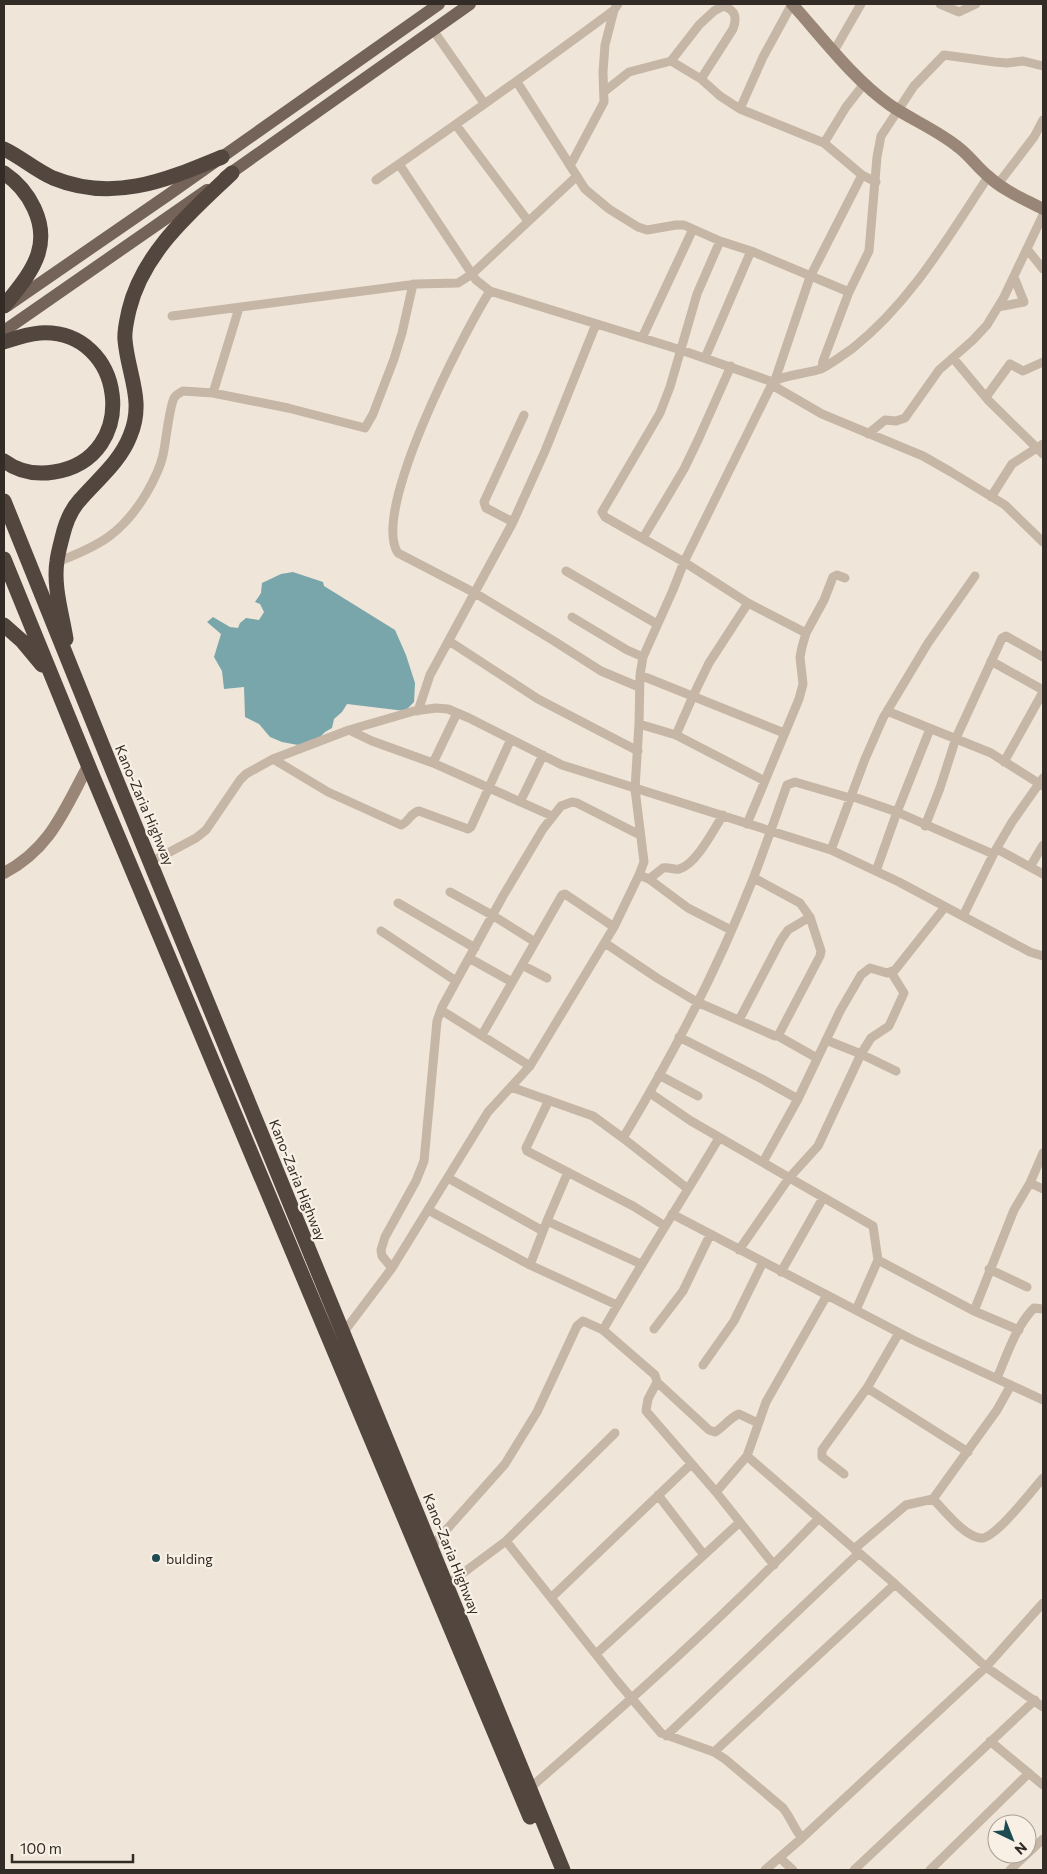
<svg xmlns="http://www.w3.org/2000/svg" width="1047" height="1874" viewBox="0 0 1047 1874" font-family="Commissioner,sans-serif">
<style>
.water{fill:#79a6ab}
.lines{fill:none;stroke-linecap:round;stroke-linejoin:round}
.street{stroke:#c6b6a6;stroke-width:9}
.secondary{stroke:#9a8677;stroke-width:12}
.primary{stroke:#746358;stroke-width:12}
.highway{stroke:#53463e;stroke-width:15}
.poi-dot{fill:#1e4b52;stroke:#f8f0e4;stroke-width:2}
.labels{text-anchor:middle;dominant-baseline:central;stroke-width:4.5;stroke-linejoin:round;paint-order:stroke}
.street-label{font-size:14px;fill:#332b26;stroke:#f8f0e4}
.poi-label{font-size:14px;fill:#332b26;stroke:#f8f0e4;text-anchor:start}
</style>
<rect width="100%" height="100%" fill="#efe6d9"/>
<path class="water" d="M 293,572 L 323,582 L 324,586 L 395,630 L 406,655 L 415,683 L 414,702 L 405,711 L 347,704 L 342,712 L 334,719 L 332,728 L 325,732 L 318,739 L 298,745 L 282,742 L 270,737 L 259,724 L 245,717 L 244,687 L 224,689 L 222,671 L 214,657 L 221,634 L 207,622 L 213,617 L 230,627 L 238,628 L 240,623 L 246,618 L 259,620 L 264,612 L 260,604 L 255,602 L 261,593 L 262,583 L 281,574 Z"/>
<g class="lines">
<path class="street" d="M 940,4 L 959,12 L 976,4
M 433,30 L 484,103
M 834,51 L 861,4
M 671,61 L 701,79 L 720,96 L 740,109 L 824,143 L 862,175 L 876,182
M 517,82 L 585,189 L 609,209 L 638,227 L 647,230 L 676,225 L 684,225 L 720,241 L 751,251 L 849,292
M 605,91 L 629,72 L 671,61 L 699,25 L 714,11 L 723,6 C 736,10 737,18 733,29 L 701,79
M 740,109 L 763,57 L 792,4
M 456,125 L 528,221
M 824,143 L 846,107 L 864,84
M 399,164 L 476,280 L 490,291 L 681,350 L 773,382
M 570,166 L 604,102 L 603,72 L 605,45 L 614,10 L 618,4
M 376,180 C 457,124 536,68 614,10
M 998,184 L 1034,137 L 1043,120
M 720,241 L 697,294 L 670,387 L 660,413 L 602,512 L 605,517 L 684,562 L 748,603 L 806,633
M 1027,249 L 1043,269
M 490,291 C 464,332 370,512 398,553 L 475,593 L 554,641 L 601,671 L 639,687
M 998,307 L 1024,302 L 1014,277
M 172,316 L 417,284 L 458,283 L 472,274 L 577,176
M 642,338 L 693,229
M 705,358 L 751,251
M 953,358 L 989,401 L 1043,454
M 822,368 L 823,361 L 849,292 L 869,251 L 877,157 L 881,136 L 914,86 L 944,55 L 995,62 L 1007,63 L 1023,61 L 1043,66
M 775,380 L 810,277 L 862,175
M 772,385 L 822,414 L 923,456 L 951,472 L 1005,505 L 1043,542
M 213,393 L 239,308
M 986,397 L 1010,364 L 1023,371 L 1043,362
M 868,434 L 885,420 L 896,421 L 905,418 L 939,370 L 973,340 L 987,325 L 1004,297 L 1043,215
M 991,497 L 1012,464 L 1043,444
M 513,522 L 486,508 L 484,502 L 524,415
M 643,538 L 684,469 L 698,440 L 731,366
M 57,562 C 99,546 122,534 146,494 C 153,482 160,469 163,455 C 166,441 169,409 174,398 C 176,395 179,393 183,391 L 213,393 L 288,408 L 365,428 L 373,414 L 394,359 L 402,333 L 413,284
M 566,571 L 657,624
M 572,617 L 627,650 L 643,657
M 449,641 L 538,699 L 638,751
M 991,661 L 1043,690
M 640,675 L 784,733
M 418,711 L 430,675 L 513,522 L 545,451 L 596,324
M 887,711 L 991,753 L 1043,786
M 639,724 L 676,735 L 765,781
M 349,730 L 372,741 L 433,763 L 552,816
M 676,735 L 693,696 L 709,663 L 748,603
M 273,759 L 328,792 L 401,825 C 409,822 410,813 419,811 L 468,829 L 471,827 L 511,739
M 1004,762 L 1043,692
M 433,763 L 457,713
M 851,796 L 897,812 L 993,854
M 520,802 L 543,755
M 747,824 L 799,699 L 803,684 L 800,657 L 802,647 L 806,633 L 824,600 L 833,577 L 837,575 L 845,578
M 925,826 L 940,788 L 956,738 L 1002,638 L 1006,636 L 1043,657
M 997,849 L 1043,874
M 831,850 L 865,759 L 883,718 L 928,643 L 975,576
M 151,862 L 196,838 L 206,830 L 240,780 L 246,774 L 273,759 L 349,730 L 414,711 L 436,708 L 448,709 L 469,718 L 562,765 L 831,850 L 899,882 L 1030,952 L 1043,956
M 1030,867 L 1043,845
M 876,871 L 897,812 L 930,729
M 639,875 L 649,879 L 663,868 C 669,867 674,870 679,869 C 696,865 714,829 723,815
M 754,878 L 800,903 L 810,917 L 821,951 L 820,956 L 778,1036
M 649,879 L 688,908 L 731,930
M 450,892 L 492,915 L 535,942
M 398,903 L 475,948
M 963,916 L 995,851 L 1012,822 L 1043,778
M 381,931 L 456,981
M 605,943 L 657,978 L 697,1002 L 775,1036 L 778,1036 L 817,1058
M 469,958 L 512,982
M 522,965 L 547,978
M 441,1010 L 530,1066
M 739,1020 L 781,940 L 788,930 L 810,917
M 482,1035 L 562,895 L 565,894 L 614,927
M 679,1037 L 762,1079 L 798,1099
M 826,1040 L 861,1054 L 896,1071
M 659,1075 L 698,1096
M 511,1087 L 593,1116 L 623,1138 L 688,1189
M 650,1093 L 691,1121 L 873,1226 L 878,1260 L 856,1310
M 549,1100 L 526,1148 L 527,1151 L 633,1206 L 665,1226
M 623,1138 C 673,1055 718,968 753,879 C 765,848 776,816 787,785 L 795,782 L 850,798
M 763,1162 L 798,1099 L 840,1011 L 861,975 L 870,968 L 887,973 L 895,970 L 945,907
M 448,1178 L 543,1231
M 1030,1183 L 1043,1189
M 428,1210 L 530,1265 L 617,1305
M 672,1214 L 913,1340 L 1043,1400
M 547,1221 L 641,1264
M 739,1250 L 789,1178 L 818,1146 L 861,1054 L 871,1038 L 889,1026 L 904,993 L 891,972
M 878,1260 L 974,1311 L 1019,1330
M 530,1265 L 547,1221 L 568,1172
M 392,1268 L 382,1256 L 381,1250 L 385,1237 L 416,1181 L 424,1161 L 437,1021 L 442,1007 L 503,896 L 543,829 L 561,806 L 572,802 L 577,803 L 640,835
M 989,1269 L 1027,1287
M 781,1272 L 823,1198
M 974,1311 L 1014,1210 L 1030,1183 L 1043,1153
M 654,1329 L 683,1291 L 710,1235
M 603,1330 C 640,1265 681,1202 719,1138
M 343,1333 L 392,1268 L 488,1112 L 530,1066 L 614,927 L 639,875 L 644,862 L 635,789 L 639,724 L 640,675 L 643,657 L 673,590 L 684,562 L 773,382 C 780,376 809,373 821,369 C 831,364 843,355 853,348 C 911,302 948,237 988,177
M 703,1365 L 734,1321 L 763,1262
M 997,1378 C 1007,1355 1016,1326 1034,1308 L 1043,1309
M 657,1382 L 709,1430 L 715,1432 C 724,1427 729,1418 739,1414 L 758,1423
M 867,1388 L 968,1452
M 747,1456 L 895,1584 L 986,1667 L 1043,1707
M 844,1474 L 822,1457 L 822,1450 L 867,1388 L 899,1333
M 716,1492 L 747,1456 L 766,1402 L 827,1295
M 658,1495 L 704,1555
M 933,1499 C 945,1511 963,1535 980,1538 C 994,1541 1033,1489 1043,1478
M 506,1541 L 617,1681 L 661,1733 L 714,1752 L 725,1759 L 783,1808 C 791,1818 794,1829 802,1838
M 431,1547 L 505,1464 L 537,1412 L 577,1326 L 583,1321 L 603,1330 L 655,1375 L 657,1382 L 648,1399 L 646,1411 L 716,1492 L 774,1565
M 854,1549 L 906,1505 L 933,1499 L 997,1410 L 1011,1385
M 447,1585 L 506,1541 L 615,1433
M 552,1597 L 691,1464
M 596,1654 L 740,1522
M 666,1736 L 859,1553
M 990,1741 L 1043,1785
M 714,1752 L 895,1584
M 530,1788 C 629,1702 727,1614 818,1519
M 780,1858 L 793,1870
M 765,1870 L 802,1838 L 986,1667 L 1043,1603
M 854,1870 L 1035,1700
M 930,1870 L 1029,1773
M 1010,1870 L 1043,1839"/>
<path class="secondary" d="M 792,4 C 822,37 853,79 890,105 C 912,120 937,130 958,147 C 969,155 977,167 988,176 C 1004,191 1024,199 1043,209
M 4,873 C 51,848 64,810 88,766"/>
<path class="primary" d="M 225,177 L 470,4
M 7,306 L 168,195 L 439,4
M 4,331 L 207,190"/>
<path class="highway" d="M 4,149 C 21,157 35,170 53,178 C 114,203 166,180 222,157
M 4,173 C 29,190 48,223 38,254 C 32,273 16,291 4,306
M 4,342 C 16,338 27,334 40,333 C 126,328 142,458 54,472 C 36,475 19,472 4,461
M 4,501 L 114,774 L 563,1870
M 4,559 L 91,772 L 530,1817
M 4,625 L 22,641 L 42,665
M 66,639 C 62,614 53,586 57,561 C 58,553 60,546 62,538 C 65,525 70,511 79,501 C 97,480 120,462 130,436 C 145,401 128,375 125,340 C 124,330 127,320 129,310 C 143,252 191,212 232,173"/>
</g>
<circle class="poi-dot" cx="156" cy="1558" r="5"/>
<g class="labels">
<g class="street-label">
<text transform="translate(145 805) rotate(67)">Kano-Zaria Highway</text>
<text transform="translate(298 1180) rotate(68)">Kano-Zaria Highway</text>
<text transform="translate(452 1554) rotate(68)">Kano-Zaria Highway</text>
</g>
<g class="poi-label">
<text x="166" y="1558">bulding</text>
</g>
</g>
<rect width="1047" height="1874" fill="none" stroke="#332b26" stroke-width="10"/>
<g transform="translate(1012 1839) rotate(137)"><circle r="24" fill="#f8f0e4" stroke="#a9a198"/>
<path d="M0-4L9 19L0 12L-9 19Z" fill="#1e4b52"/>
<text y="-8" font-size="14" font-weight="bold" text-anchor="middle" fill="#332b26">N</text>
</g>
<path d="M12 1854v8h121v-8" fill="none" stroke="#332b26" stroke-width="2.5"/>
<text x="20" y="1854" font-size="15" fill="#332b26" stroke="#f8f0e4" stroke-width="4" paint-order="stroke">100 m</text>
</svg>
